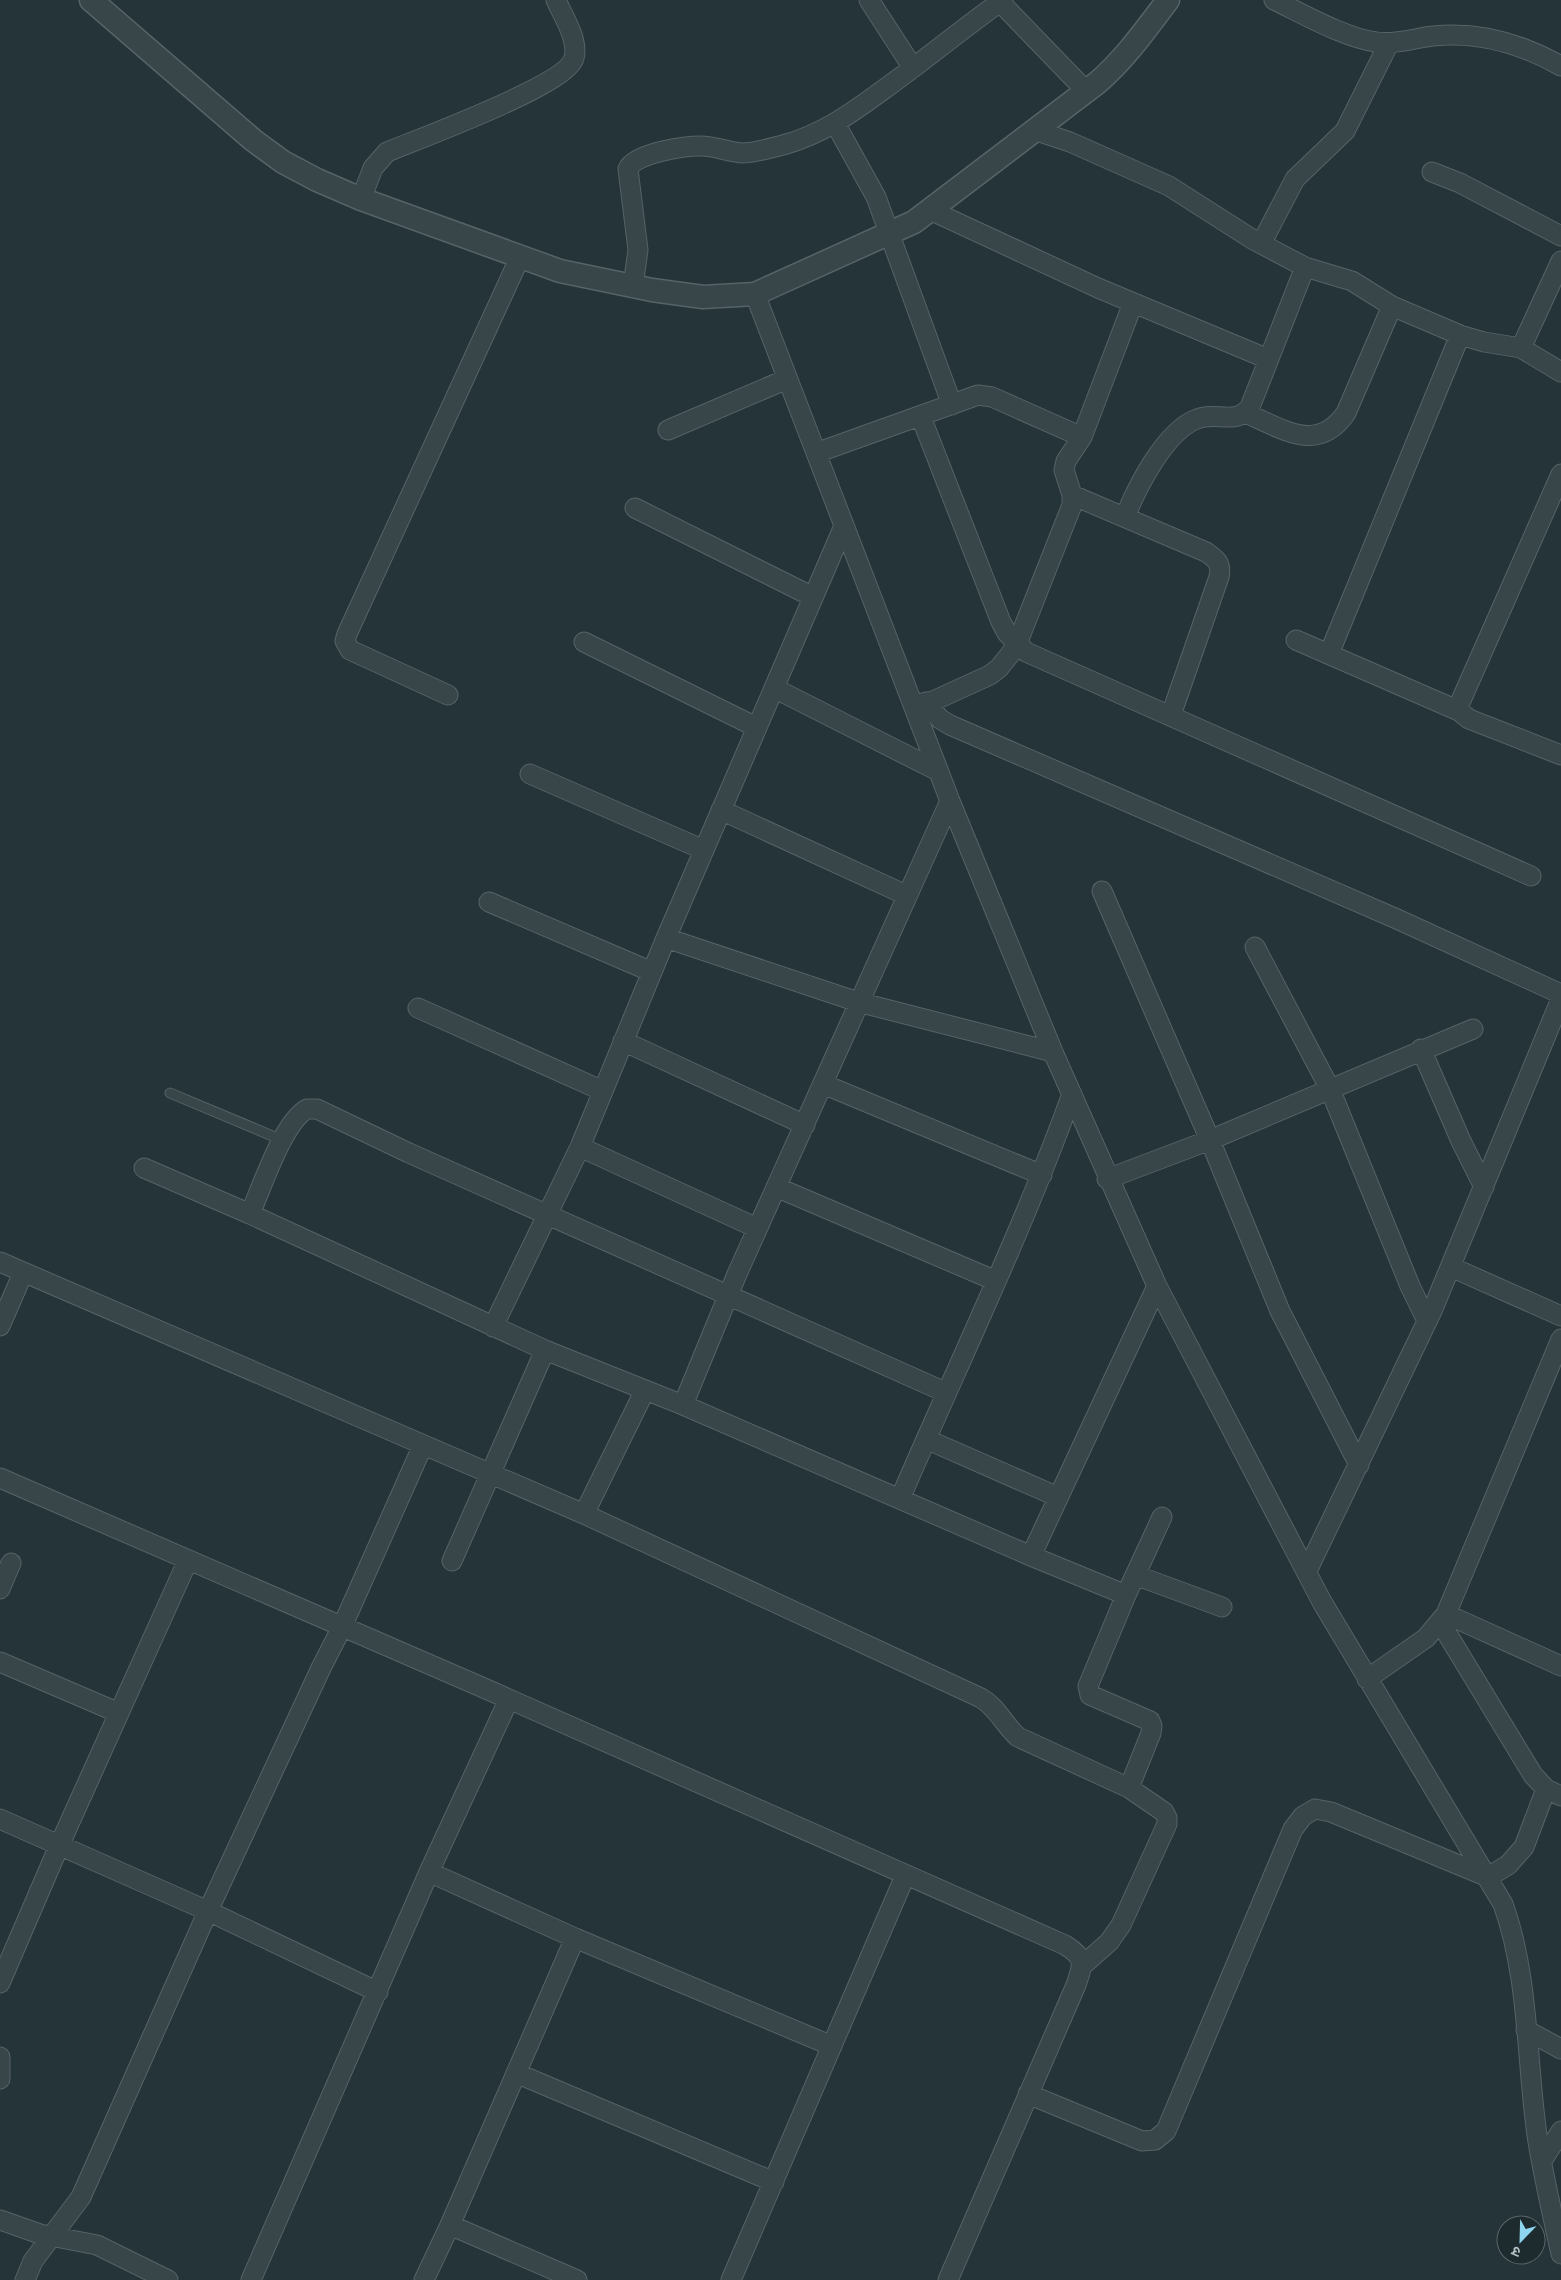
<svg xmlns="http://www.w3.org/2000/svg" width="1561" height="2280" viewBox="0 0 1561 2280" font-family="Quicksand,'Noto Sans Devanagari',sans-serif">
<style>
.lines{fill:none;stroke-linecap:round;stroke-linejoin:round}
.service-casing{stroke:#566367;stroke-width:11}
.minor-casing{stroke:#566367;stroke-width:21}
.tertiary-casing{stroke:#566367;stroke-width:25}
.service{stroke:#384549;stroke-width:9}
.minor{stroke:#384549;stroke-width:19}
.tertiary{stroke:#384549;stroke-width:22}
</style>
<rect width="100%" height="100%" fill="#243439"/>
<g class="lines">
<g class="service-casing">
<path id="service" d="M 170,1093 L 282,1140"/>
</g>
<g class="minor-casing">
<path id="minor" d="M 869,0 L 913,68
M 1274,0 C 1303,14 1345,38 1376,42 C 1395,45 1415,38 1433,36 C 1479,31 1522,44 1561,66
M 1000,2 L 1087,92
M 835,123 L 876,197 L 952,405
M 1034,130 L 1070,142 L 1169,186 L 1252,239 L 1305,267 L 1352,281 L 1392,306 L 1460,335 L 1484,342 L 1521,348 L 1561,372
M 1432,172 L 1460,183 L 1561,236
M 361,199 L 373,168 L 387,152 C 418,139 567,85 574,58 C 579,40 563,16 556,0
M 930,210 L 1098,288 L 1268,359
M 1261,244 L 1295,179 L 1345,131 L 1389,43
M 633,286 L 638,250 L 628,169 C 635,153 684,146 701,146 C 715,146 728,152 742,153 C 755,153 770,148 783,145 C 827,133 858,108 894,82 C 931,55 966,26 1003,0
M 755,294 L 950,801 L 1053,1052 L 1157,1286 L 1322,1602 L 1503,1904 C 1530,1979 1526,2063 1538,2142 C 1544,2179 1553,2217 1561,2254
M 1521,348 L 1561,261
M 1245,413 C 1282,428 1317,455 1346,413 L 1392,306
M 921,417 L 1001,622 L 1007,633 L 1026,652 L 1531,876
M 668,430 L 787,379
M 816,453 L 978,395 L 992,397 L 1082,437
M 1561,474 L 1459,705 L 1459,711 L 1469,719 L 1561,755
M 1072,495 L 1206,552 C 1216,559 1222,563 1219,577 L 1171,715
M 635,508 L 813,597
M 1125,517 C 1137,487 1165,431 1197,419 C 1216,411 1236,426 1250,407 L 1305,267
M 1296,640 L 1459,711
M 584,642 L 756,727
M 1329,654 L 1460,335
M 774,688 L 938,771
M 448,695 L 350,650 L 345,641 L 347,634 L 520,257
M 926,702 L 940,719 L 950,725 L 1397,919 L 1561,994
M 917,704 L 933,701 L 990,675 L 999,668 L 1011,653 L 1017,644 L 1072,505 L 1072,495 L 1064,470 L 1066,461 L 1082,437 L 1133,303
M 530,774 L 704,850
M 721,810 L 906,895
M 1102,891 L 1210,1140 L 1280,1311 L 1359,1465
M 489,902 L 652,972
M 666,938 L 858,1002 L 1053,1052
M 1255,947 L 1330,1089 L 1410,1286 L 1427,1321
M 418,1008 L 603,1091
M 623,1041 L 805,1125
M 1421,1049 L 1461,1141 L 1484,1187
M 823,1084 L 1042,1175
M 580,1147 L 757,1228
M 144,1168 L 250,1214 L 545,1350 L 683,1405 L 1031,1556 L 1126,1595
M 1107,1179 L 1210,1140 L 1473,1029
M 776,1187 L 996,1281
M 250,1214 C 262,1187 283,1122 307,1109 L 317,1109 L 409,1153 L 945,1392
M 0,1262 L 584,1514 L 981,1698 C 998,1708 1004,1725 1018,1737 L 1129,1788 L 1164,1812 L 1167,1818 L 1167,1824 L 1121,1925 L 1109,1942 L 1082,1966
M 1451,1267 L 1561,1316
M 0,1326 L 23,1273
M 493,1327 L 580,1147 L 666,938 L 844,526
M 683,1405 L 737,1274 L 950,801
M 926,1439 L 1058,1497
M 0,1478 L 493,1692 L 1065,1945 C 1086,1958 1083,1964 1076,1985 L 948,2280
M 900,1499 C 958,1364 1022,1232 1072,1094
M 584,1514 L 645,1390
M 1031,1556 L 1157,1286
M 452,1561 L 545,1350
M 1307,1571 L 1432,1311 L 1561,999
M 1135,1575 L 1222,1607
M 0,1589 L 11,1563
M 1446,1614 L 1561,1666
M 1440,1622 L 1533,1775 L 1546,1789 L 1561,1796
M 0,1662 L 119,1713
M 1367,1679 L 1426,1638 L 1446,1614 L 1561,1339
M 1129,1788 L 1151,1733 L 1152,1726 L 1150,1721 L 1090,1695 L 1088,1686 L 1126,1595 L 1162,1517
M 0,1819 L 208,1911 L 378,1992
M 429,1872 L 575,1938 L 832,2046
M 1488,1877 L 1508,1865 L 1524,1847 L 1546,1789
M 0,1983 L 59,1846 L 188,1560
M 1526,2030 L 1561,2049
M 0,2057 L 0,2079
M 516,2073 L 774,2182
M 1028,2094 L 1142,2141 L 1155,2140 L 1166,2131 L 1293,1829 L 1303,1816 L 1315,1809 L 1331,1812 L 1488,1877
M 1542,2161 L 1561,2131
M 0,2220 L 40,2234 L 97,2245 L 168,2280
M 450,2225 L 577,2280
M 25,2280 L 33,2261 L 81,2197 L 208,1911 L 321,1668 L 342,1627 L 423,1445
M 251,2280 L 429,1872 L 509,1699
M 424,2280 L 450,2225 L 575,1938
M 731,2280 L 905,1876"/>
</g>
<g class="tertiary-casing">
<path id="tertiary" d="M 91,0 L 253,140 L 283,162 L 317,180 L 361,199 L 560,271 L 652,290 L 703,297 L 755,294 L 914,222 L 1097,83 C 1125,59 1146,29 1168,0"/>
</g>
<use href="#service" class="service"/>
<use href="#minor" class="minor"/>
<use href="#tertiary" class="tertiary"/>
</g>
<g transform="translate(1521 2240) rotate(203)"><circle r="24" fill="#1d2a2e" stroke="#59666a"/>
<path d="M0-4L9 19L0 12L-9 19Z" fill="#8ed6ef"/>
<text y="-8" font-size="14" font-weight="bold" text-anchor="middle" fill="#b3c0c5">उ</text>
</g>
</svg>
